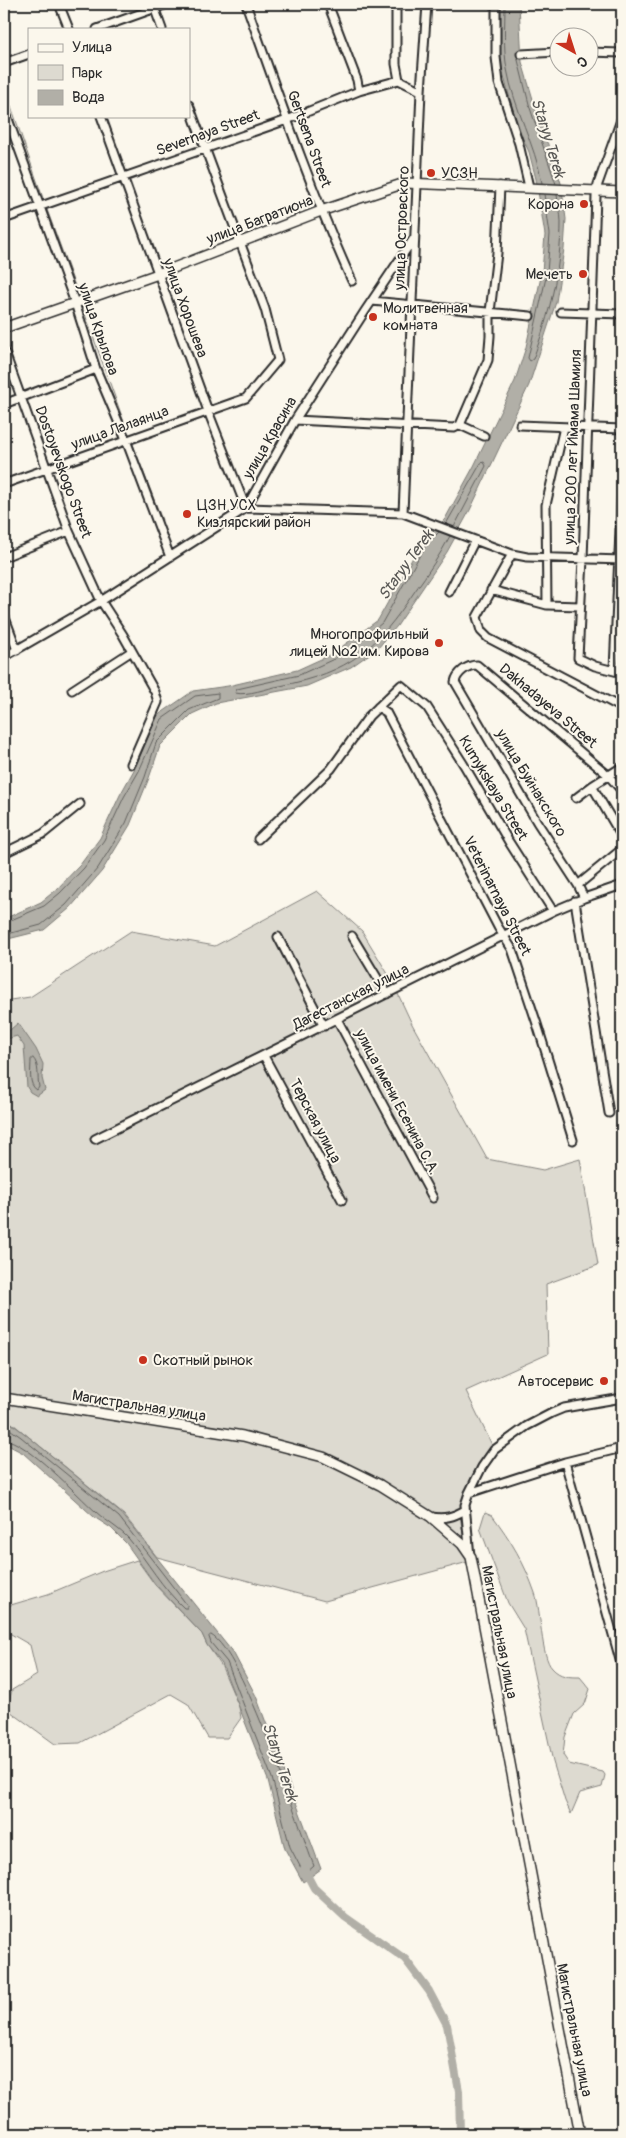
<svg xmlns="http://www.w3.org/2000/svg" width="626" height="2138" viewBox="0 0 626 2138" font-family="Pangolin,sans-serif">
<style>
.green{fill:#dddad0;stroke:#84827e}
.water{fill:#b1afa7;stroke:#7b7a75}
.lines{fill:none;stroke-linecap:round;stroke-linejoin:round}
.shore{stroke:#61605d;stroke-width:1}
.stream{stroke:#7b7a75;stroke-width:1}
.river{stroke:#b1afa7;stroke-width:8}
.minor-casing{stroke:#2b2b2b;stroke-width:11}
.major-casing{stroke:#2b2b2b;stroke-width:12}
.minor{stroke:#fbf7ec;stroke-width:7}
.major{stroke:#fbf7ec;stroke-width:9}
.poi-dot{fill:#c8321e;stroke:#fbf7ec;stroke-width:2}
.labels{text-anchor:middle;dominant-baseline:central;stroke-width:4;stroke-linejoin:round;paint-order:stroke}
.street-label{font-size:15px;fill:#2b2b2b;stroke:#fbf7ec}
.poi-label{font-size:15px;fill:#2b2b2b;stroke:#fbf7ec;text-anchor:start}
.water-label{font-size:16px;font-style:italic;fill:#5a5956;stroke:#fbf7ec}
</style>
<rect width="100%" height="100%" fill="#fbf7ec"/>
<filter id="ink" filterUnits="userSpaceOnUse"><feTurbulence type="fractalNoise" baseFrequency=".02" numOctaves="2"/><feDisplacementMap in="SourceGraphic" scale="10" xChannelSelector="R" yChannelSelector="G"/><feConvolveMatrix kernelMatrix="1 2 1 2 8 2 1 2 1" color-interpolation-filters="sRGB"/></filter>
<g filter="url(#ink)">
<path class="green" d="M 317,891 L 362,931 L 391,979 L 412,1024 L 487,1159 L 543,1170 L 580,1159 L 598,1265 L 546,1284 L 548,1354 L 466,1391 L 492,1445 L 477,1466 L 459,1510 L 468,1562 L 325,1601 L 157,1557 L 124,1515 L 7,1419 L 4,1419 L 4,1001 L 30,997 L 131,931 L 215,946 Z
M 485,1512 L 492,1515 C 511,1540 525,1564 535,1593 C 541,1610 541,1657 552,1668 C 560,1677 569,1677 580,1677 L 590,1689 L 585,1704 L 574,1714 L 565,1737 L 563,1755 L 569,1764 L 603,1772 L 605,1775 L 602,1787 L 580,1793 L 571,1814 L 565,1801 L 553,1762 L 524,1629 L 508,1603 L 480,1528 Z
M 137,1560 L 155,1585 L 202,1634 L 207,1645 L 221,1665 L 239,1707 L 241,1718 L 227,1738 L 208,1738 L 188,1704 L 171,1694 L 80,1743 L 55,1744 L 7,1709 L 12,1690 L 37,1675 L 30,1645 L 4,1630 L 4,1607 L 48,1594 L 103,1571 Z"/>
<path class="water" d="M 500,4 L 519,4 L 522,62 L 535,106 L 561,183 L 566,219 L 564,249 L 556,302 L 529,385 L 470,510 L 447,552 L 397,626 L 378,648 L 351,667 L 307,686 L 216,703 L 192,714 L 160,746 L 149,778 L 130,825 L 102,871 L 70,908 L 44,930 L 4,940 L 4,919 L 41,902 L 56,890 L 80,865 L 100,838 L 120,795 L 135,768 L 157,716 L 193,691 L 228,686 L 297,670 L 332,654 L 378,620 L 421,543 L 445,519 L 474,466 L 515,381 L 526,347 L 542,272 L 545,235 L 536,179 L 529,152 L 517,125 L 502,69 L 499,34 Z
M 18,1023 L 36,1049 L 43,1064 L 42,1078 L 45,1090 L 37,1096 L 30,1092 L 27,1087 L 24,1046 L 17,1036 L 7,1039 L 4,1043 L 4,1035 Z
M 4,1420 L 8,1421 L 24,1433 L 122,1514 L 234,1654 L 256,1696 L 321,1869 L 303,1882 L 285,1849 L 268,1780 L 222,1664 L 207,1645 L 202,1634 L 155,1584 L 126,1543 L 111,1528 L 94,1517 L 23,1453 L 4,1443 Z"/>
<g class="lines">
<path class="shore" d="M 505,4 C 505,25 503,48 507,69 C 514,109 535,144 542,183
M 517,56 L 530,108 L 556,184
M 544,194 L 550,234 L 547,273 L 528,358 L 530,361 L 533,359 C 549,316 561,269 561,222 C 561,213 558,204 557,195
M 446,524 L 481,463 L 484,462 L 486,466 L 454,527
M 439,532 L 425,546 L 382,623 L 361,640 L 334,659 L 299,675 L 237,689 L 235,693 C 248,696 267,688 280,686 C 351,672 376,649 415,591 C 428,573 440,555 450,536
M 4,923 L 44,906 L 60,893 L 84,868 L 104,840 L 124,797 L 139,771 L 162,719 L 195,696 L 218,693 L 218,698 L 189,710 L 156,743 L 145,777 L 126,823 L 98,868 L 66,905 L 41,925 L 4,935
M 33,1058 C 40,1065 37,1078 39,1087 L 37,1090 C 28,1085 31,1070 31,1060 Z
M 4,1425 L 21,1437 L 119,1517 L 187,1605 L 187,1608 L 184,1608 C 162,1588 148,1562 129,1539 C 119,1528 107,1522 96,1512 C 77,1495 28,1442 4,1439
M 211,1635 C 243,1651 298,1825 314,1866 L 306,1873 L 303,1872 L 290,1847 L 272,1778 L 227,1662 L 211,1643 L 209,1637 Z"/>
<path class="stream" d="M 4,86 L 44,201
M 46,207 L 79,297
M 82,306 L 129,436
M 132,442 L 162,520"/>
<path class="river" d="M 304,1869 L 314,1888 L 345,1917 L 405,1959 L 429,1991 L 447,2025 L 459,2091 L 460,2134"/>
<g class="minor-casing">
<path id="minor" d="M 59,4 L 69,29
M 153,4 L 162,29
M 246,4 C 279,97 311,191 352,281
M 328,4 L 357,80 L 359,91
M 396,4 L 396,64 L 399,80
M 496,4 L 496,57 L 499,83 L 519,144 L 529,187
M 97,29 L 167,4
M 588,52 L 622,53
M 521,54 L 558,52
M 4,63 L 29,54
M 4,108 L 75,303 L 96,369 L 126,440 L 170,557
M 101,116 L 208,411 L 246,508 L 403,513 L 512,554 L 527,557 L 622,560
M 622,117 L 598,184 L 596,196 L 583,559 L 578,658 L 595,666 L 622,673
M 4,219 L 287,120 L 359,91 L 399,80 L 421,91
M 372,301 L 530,316
M 561,312 L 622,314
M 4,350 L 69,531 L 101,601 L 123,635 L 155,692 L 158,702 L 131,764
M 4,404 L 96,369
M 295,420 L 454,428 L 460,425 L 484,436
M 460,425 L 488,360 L 490,336 L 490,312 L 497,253 L 500,186
M 520,425 L 622,429
M 4,484 L 246,398 L 278,360 L 265,309 L 189,105
M 403,513 L 421,91 L 427,4
M 512,554 L 477,617 L 481,631 L 488,638 L 622,708
M 4,557 L 69,531
M 491,590 L 547,605 L 580,606
M 449,592 L 475,540
M 547,605 L 546,505 L 564,427
M 4,615 L 17,650
M 4,657 L 101,601 L 246,508 L 295,420 L 365,311 L 414,238
M 614,670 L 622,484
M 72,690 L 132,651
M 378,707 L 386,712 L 498,927 L 512,949 L 537,1024 L 573,1140
M 592,786 L 622,837
M 576,798 L 592,786 L 622,767
M 258,839 L 331,769 L 369,716 L 401,685 L 427,707 L 464,765 L 509,842 L 553,911
M 4,853 L 43,834 L 80,804
M 578,885 L 622,849
M 584,898 L 578,885 L 537,822 L 455,682 C 457,673 467,665 477,665 L 608,775 L 622,791
M 575,901 L 609,1113
M 352,936 L 387,994
M 278,937 L 324,1026
M 337,1019 L 433,1198
M 264,1056 L 342,1200
M 95,1139 L 553,911 L 584,898 L 622,885
M 565,1462 L 622,1667
M 469,1493 L 565,1462 L 622,1448
M 431,1517 C 445,1519 453,1517 465,1510
M 470,1556 L 465,1505 L 469,1493 L 482,1467 L 494,1450 L 527,1426 L 552,1413 L 564,1408 L 622,1398"/>
</g>
<g class="major-casing">
<path id="major" d="M 4,328 L 158,274 L 321,211 L 405,183 L 622,192
M 4,1398 L 243,1436 L 323,1457 L 380,1485 L 431,1517 L 462,1544 L 471,1557 L 580,2134"/>
</g>
<use href="#minor" class="minor"/>
<use href="#major" class="major"/>
</g>
</g>
<g class="poi-dot">
<circle cx="431" cy="173" r="5"/>
<circle cx="584" cy="204" r="5"/>
<circle cx="583" cy="274" r="5"/>
<circle cx="373" cy="317" r="5"/>
<circle cx="187" cy="514" r="5"/>
<circle cx="439" cy="643" r="5"/>
<circle cx="143" cy="1360" r="5"/>
<circle cx="604" cy="1381" r="5"/>
</g>
<g class="labels">
<g class="street-label">
<text transform="translate(208 133) rotate(-20)">Severnaya Street</text>
<text transform="translate(309 139) rotate(70)">Gertsena Street</text>
<text transform="translate(260 220) rotate(-21)">улица Багратиона</text>
<text transform="translate(402 228) rotate(-88)">улица Островского</text>
<text transform="translate(185 308) rotate(70)">улица Хорошева</text>
<text transform="translate(98 329) rotate(71)">улица Крылова</text>
<text transform="translate(120 428) rotate(-20)">улица Лалаянца</text>
<text transform="translate(270 438) rotate(-60)">улица Красина</text>
<text transform="translate(573 447) rotate(-88)">улица 200 лет Имама Шамиля</text>
<text transform="translate(63 472) rotate(70)">Dostoyevskogo Street</text>
<text transform="translate(548 706) rotate(40)">Dakhadayeva Street</text>
<text transform="translate(531 783) rotate(59)">улица Буйнакского</text>
<text transform="translate(493 788) rotate(59)">Kumykskaya Street</text>
<text transform="translate(497 896) rotate(63)">Veterinarnaya Street</text>
<text transform="translate(351 997) rotate(-27)">Дагестанская улица</text>
<text transform="translate(397 1102) rotate(62)">улица имени Есенина С.А.</text>
<text transform="translate(315 1121) rotate(62)">Терская улица</text>
<text transform="translate(139 1406) rotate(9)">Магистральная улица</text>
<text transform="translate(499 1632) rotate(79)">Магистральная улица</text>
<text transform="translate(574 2030) rotate(79)">Магистральная улица</text>
</g>
<g class="poi-label">
<text x="441" y="173">УСЗН</text>
<text x="574" y="204" text-anchor="end">Корона</text>
<text x="573" y="274" text-anchor="end">Мечеть</text>
<text x="383" y="308">Молитвенная<tspan x="383" dy="17">комната</tspan></text>
<text x="197" y="505">ЦЗН УСХ<tspan x="197" dy="17">Кизлярский район</tspan></text>
<text x="429" y="634" text-anchor="end">Многопрофильный<tspan x="429" dy="17">лицей №2 им. Кирова</tspan></text>
<text x="153" y="1360">Скотный рынок</text>
<text x="594" y="1381" text-anchor="end">Автосервис</text>
</g>
<g class="water-label">
<text transform="translate(548 138) rotate(73)">Staryy Terek</text>
<text transform="translate(406 565) rotate(-54)">Staryy Terek</text>
<text transform="translate(280 1762) rotate(72)">Staryy Terek</text>
</g>
</g>
<rect width="626" height="2138" fill="none" stroke="#fbf7ec" stroke-width="20"/>
<rect x="10" y="10" width="606" height="2118" fill="none" stroke="#2b2b2b" stroke-width="2" filter="url(#ink)"/>
<rect x="28" y="28" width="162" height="90" fill="#fbf7ec" stroke="#a8a59f"/>
<rect x="38" y="44" width="25" height="8" fill="#fbf7ec" stroke="#a8a59f"/>
<text x="72" y="52" font-size="15" fill="#2b2b2b">Улица</text>
<rect x="38" y="65" width="25" height="15" fill="#dddad0" stroke="#a8a59f"/>
<text x="72" y="78" font-size="15" fill="#2b2b2b">Парк</text>
<rect x="38" y="90" width="25" height="15" fill="#b1afa7" stroke="#a8a59f"/>
<text x="72" y="102" font-size="15" fill="#2b2b2b">Вода</text>
<g transform="translate(574 52) rotate(141)"><circle r="24" fill="#fbf7ec" stroke="#a8a59f"/>
<path d="M0-4L9 19L0 12L-9 19Z" fill="#c8321e"/>
<text y="-8" font-size="14" font-weight="bold" text-anchor="middle" fill="#2b2b2b">С</text>
</g>
</svg>
